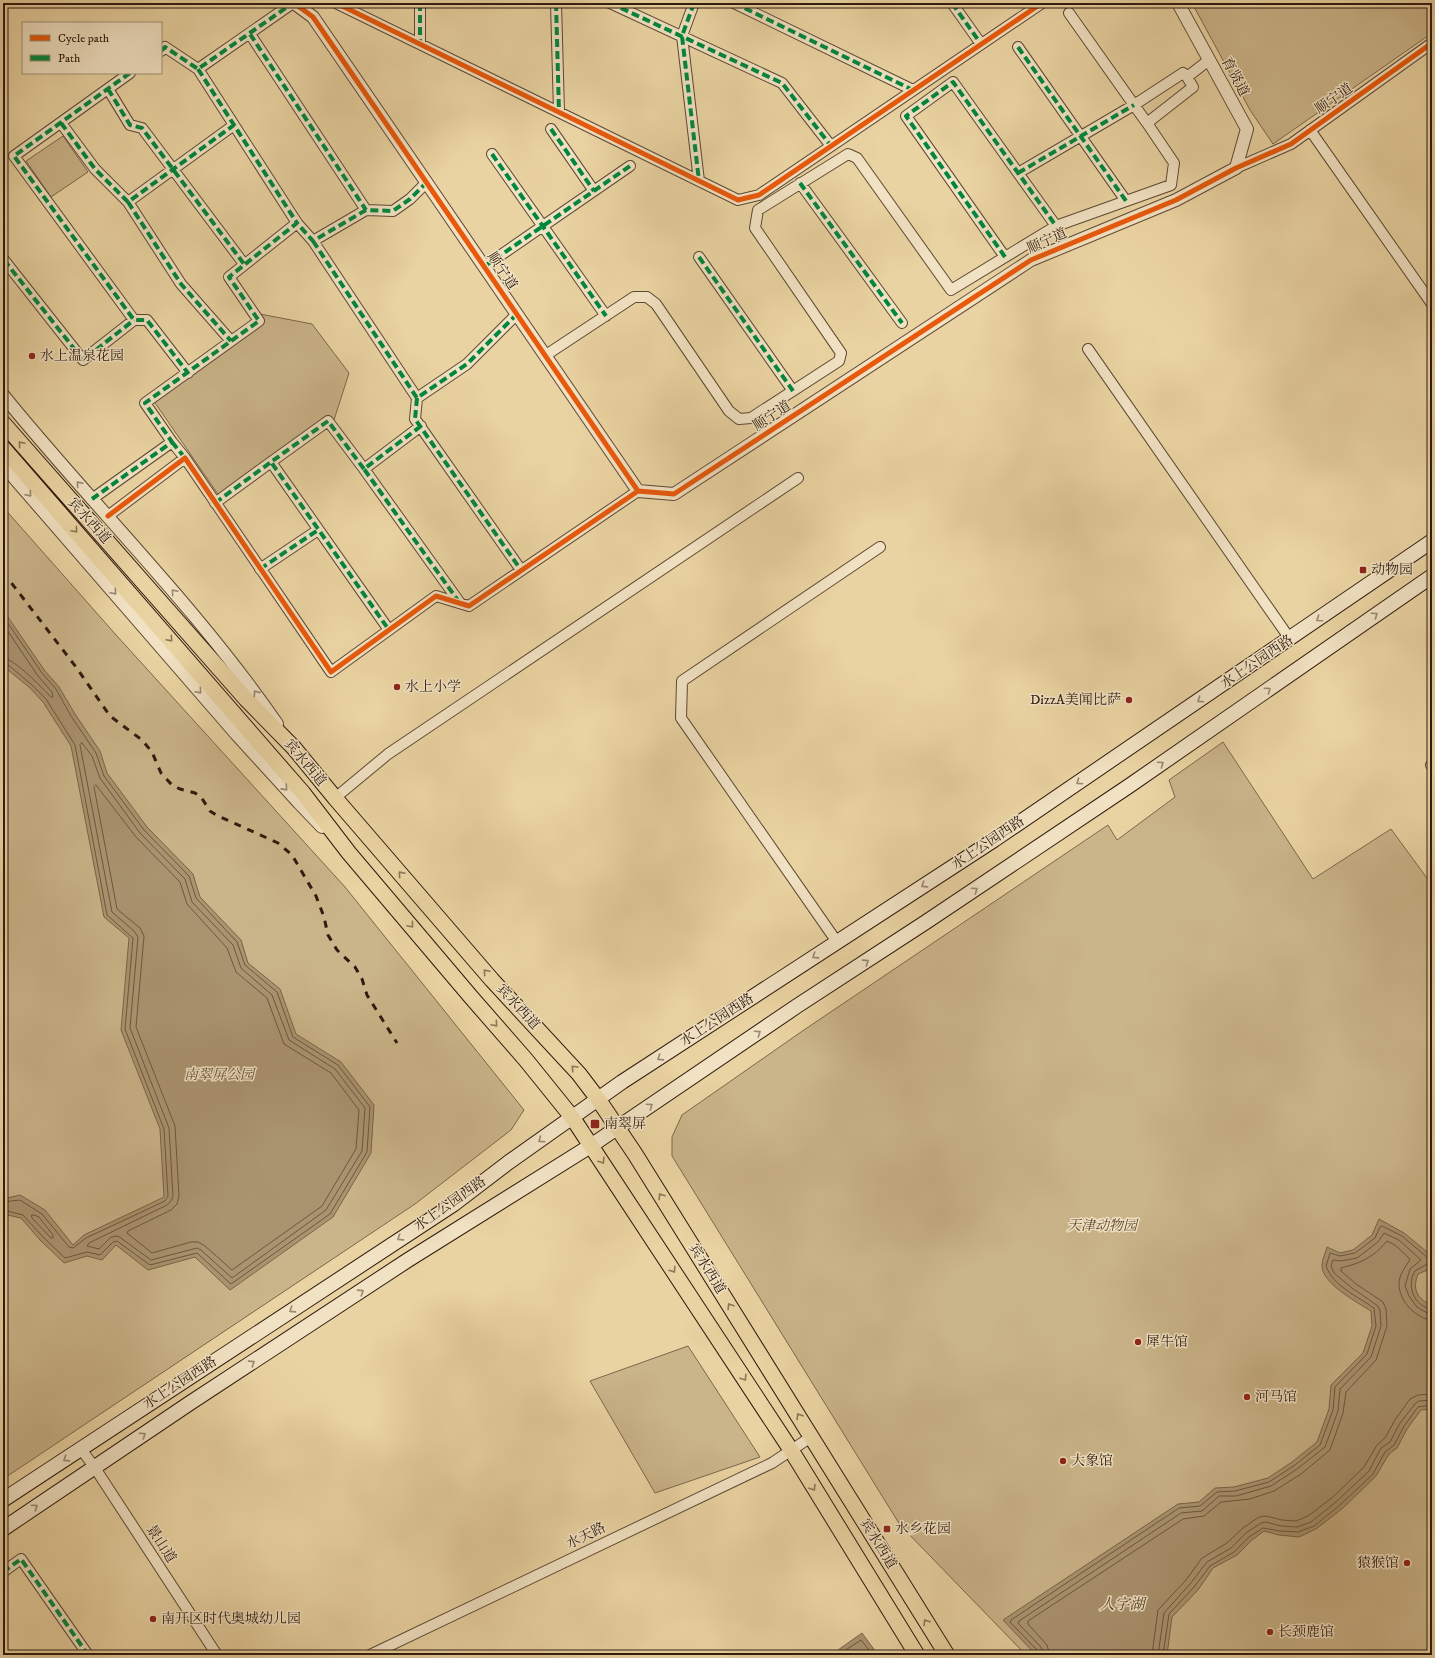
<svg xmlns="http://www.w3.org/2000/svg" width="1435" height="1658" viewBox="0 0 1435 1658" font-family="'IM FELL DW Pica','Noto Serif SC',serif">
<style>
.green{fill:#cab489;stroke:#7c674c}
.water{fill:#aa9470;stroke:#786349}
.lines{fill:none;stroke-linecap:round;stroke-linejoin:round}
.shore{stroke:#6c573f;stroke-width:1}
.minor-casing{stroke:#5d4833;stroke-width:12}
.tertiary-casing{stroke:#5d4833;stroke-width:14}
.secondary-casing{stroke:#2e1a0e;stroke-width:16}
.primary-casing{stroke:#2e1a0e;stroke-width:17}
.minor{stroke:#f1e2c3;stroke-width:10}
.tertiary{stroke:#f1e2c3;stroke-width:12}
.secondary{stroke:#f1e2c3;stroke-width:14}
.primary{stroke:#ead3a2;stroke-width:15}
.rail{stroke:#2e1a0e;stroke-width:3;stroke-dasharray:7 7;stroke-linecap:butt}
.quiet{stroke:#00873e;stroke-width:4;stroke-dasharray:8 4;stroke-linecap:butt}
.cycleway-casing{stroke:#f1e2c3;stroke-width:8}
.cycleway{stroke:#e8590c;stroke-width:5}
.oneway{stroke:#8c7658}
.oneway2{stroke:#998872}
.poi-dot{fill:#8f2418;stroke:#f1e2c3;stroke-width:1.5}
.labels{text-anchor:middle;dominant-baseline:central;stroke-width:3;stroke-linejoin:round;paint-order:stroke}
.street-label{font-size:14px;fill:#2e1a0e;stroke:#f1e2c3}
.poi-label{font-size:14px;fill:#2e1a0e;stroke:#f1e2c3;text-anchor:start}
.park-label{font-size:14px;font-style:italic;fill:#5d4833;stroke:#f1e2c3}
.water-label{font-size:15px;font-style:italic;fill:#594530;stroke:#f1e2c3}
</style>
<rect width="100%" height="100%" fill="#ead3a2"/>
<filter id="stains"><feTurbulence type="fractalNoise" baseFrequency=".005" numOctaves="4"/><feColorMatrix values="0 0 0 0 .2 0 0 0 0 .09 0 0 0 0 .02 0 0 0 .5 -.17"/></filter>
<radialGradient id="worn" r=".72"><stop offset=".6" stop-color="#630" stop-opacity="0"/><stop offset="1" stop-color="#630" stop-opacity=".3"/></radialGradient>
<path class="green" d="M 1192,3 L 1432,3 L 1432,33 L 1273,144 L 1250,110 Z
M 63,136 L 88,172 L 51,197 L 26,161 Z
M 260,314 L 312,324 L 349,373 L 334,420 L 220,497 L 151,397 Z
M 3,507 L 117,636 L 345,887 L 524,1110 L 511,1130 L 415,1204 L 3,1479 Z
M 1223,742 L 1313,879 L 1391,829 L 1432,885 L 1432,1655 L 1026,1655 L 900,1525 L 672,1156 L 672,1137 L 682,1115 L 801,1032 L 1108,825 L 1117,840 L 1175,797 L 1169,780 Z
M 688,1346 L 760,1457 L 655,1493 L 590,1381 Z"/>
<path class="water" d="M 3,610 L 45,671 L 59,687 L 75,714 L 100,751 L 107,773 L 147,827 L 193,874 L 200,897 L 241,940 L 248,963 L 280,989 L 296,1034 L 341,1062 L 374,1105 L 371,1153 L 333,1217 L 230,1290 L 195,1257 L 148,1270 L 116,1245 L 102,1260 L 87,1256 L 64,1263 L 40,1240 L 21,1218 L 3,1214 L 3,1199 L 20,1195 L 45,1210 L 73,1245 L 84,1235 L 164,1197 L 160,1129 L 121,1030 L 129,938 L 104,917 L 71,746 L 43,702 L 29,687 L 3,666 Z
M 1379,1219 L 1404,1233 L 1432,1256 L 1432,1268 L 1418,1274 C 1412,1290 1417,1298 1432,1306 L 1432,1409 L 1421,1410 L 1407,1429 L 1397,1448 L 1389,1454 L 1376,1476 L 1343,1508 L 1316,1529 L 1299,1537 L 1279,1535 L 1264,1531 L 1252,1540 L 1237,1555 L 1213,1568 L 1198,1590 L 1172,1617 L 1167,1655 L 1036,1655 L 1003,1620 L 1178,1504 L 1199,1502 L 1215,1488 L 1234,1487 L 1268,1478 L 1292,1462 L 1317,1442 L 1329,1409 L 1331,1385 L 1363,1353 L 1372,1326 L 1371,1311 C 1358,1303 1320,1282 1322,1265 C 1322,1259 1326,1252 1327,1247 L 1340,1253 L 1353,1250 L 1372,1235 Z
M 862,1633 L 878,1655 L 831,1655 Z"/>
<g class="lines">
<path class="shore" d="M 3,616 L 42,673 L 56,689 L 71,716 L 96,753 L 104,776 L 144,830 L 189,876 L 196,898 L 237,942 L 245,965 L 277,992 L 293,1037 L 338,1065 L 370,1107 L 367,1152 L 330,1214 L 231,1284 L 197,1253 L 150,1265 L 117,1241 L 113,1242 L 100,1255 L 87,1252 L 65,1258 L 43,1237 L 23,1215 L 3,1210
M 3,624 L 38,676 L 52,692 L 53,697 L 51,697 C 42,688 15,659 3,658
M 3,664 L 7,664 L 31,684 L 46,699 L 75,745 L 107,915 L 133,938 L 125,1029 L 164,1129 L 168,1196 L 165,1201 L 86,1238 L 73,1248 L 69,1247 L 42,1214 L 20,1200 L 3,1202
M 82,743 L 92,756 L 100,778 L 140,833 L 185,879 L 192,902 L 233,945 L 241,968 L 272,995 L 289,1040 L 335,1069 L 365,1108 L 362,1151 L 326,1210 L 232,1278 L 201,1250 L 197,1248 L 151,1260 L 118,1236 L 111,1237 L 99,1249 L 87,1246 L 89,1243 L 167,1205 L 171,1201 L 173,1196 L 169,1128 L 130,1028 L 138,937 L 134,931 L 112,912 L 80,745 Z
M 96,785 L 136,837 L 180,882 L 187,904 L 227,948 L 236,972 L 267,998 L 284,1044 L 331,1073 L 359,1110 L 356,1149 L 322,1206 L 232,1270 L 205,1246 L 198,1242 L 191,1242 L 152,1253 L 127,1233 L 128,1231 L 171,1210 L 177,1204 L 179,1196 L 175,1126 L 136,1027 L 144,936 L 140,928 L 117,909 L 94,787 Z
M 32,1215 L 34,1215 L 39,1217 L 53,1235 L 53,1238 L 51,1238 L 32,1218 Z
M 1432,1264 L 1427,1264 L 1415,1271 C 1406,1286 1414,1307 1432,1309
M 838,1655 L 861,1640 L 873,1655
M 1039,1655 L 1038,1651 L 1010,1622 L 1011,1620 L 1179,1508 L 1200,1506 L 1217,1492 L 1235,1491 L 1269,1482 L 1295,1465 L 1320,1445 L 1333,1410 L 1335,1387 L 1367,1354 L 1376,1326 L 1374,1308 C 1357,1296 1333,1286 1326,1266 L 1330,1253 L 1340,1256 L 1355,1253 L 1375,1238 L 1380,1227 L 1382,1226 L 1402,1236 L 1428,1258 L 1432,1259
M 1044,1655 L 1041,1647 L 1018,1623 L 1019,1621 L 1181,1513 L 1202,1511 L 1219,1496 L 1236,1496 L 1271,1486 L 1297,1469 L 1325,1447 L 1338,1411 L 1340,1389 L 1371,1357 L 1381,1326 L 1380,1311 L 1378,1306 L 1352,1288 L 1334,1273 L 1331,1266 L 1333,1260 L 1341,1261 L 1357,1258 L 1378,1242 L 1384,1233 L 1399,1240 L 1421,1260 L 1410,1269 L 1405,1286 L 1409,1296 L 1417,1307 L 1427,1313 L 1432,1314
M 1050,1655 L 1047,1645 L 1028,1624 L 1028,1621 L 1183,1519 L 1204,1516 L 1221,1502 L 1250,1499 L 1274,1491 L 1301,1474 L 1330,1450 L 1343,1413 L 1346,1392 L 1376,1360 L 1387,1326 L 1386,1309 L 1383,1302 L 1356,1284 L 1341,1271 L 1341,1268 C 1360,1263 1373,1258 1387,1241 L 1395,1245 L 1410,1259 C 1406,1267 1399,1274 1399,1284 C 1399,1301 1416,1319 1432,1320
M 1152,1655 L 1158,1610 L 1186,1580 L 1202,1558 L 1227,1543 L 1243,1528 L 1259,1517 L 1266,1516 L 1282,1520 L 1296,1521 L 1308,1516 L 1333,1497 L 1364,1467 L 1377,1445 L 1385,1438 L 1395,1420 L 1410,1399 L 1418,1395 L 1432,1394
M 1158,1655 L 1164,1613 L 1190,1584 L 1207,1562 L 1231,1548 L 1246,1533 L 1261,1523 L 1266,1522 L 1281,1526 L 1297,1527 L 1311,1522 L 1337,1501 L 1369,1471 L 1381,1448 L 1390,1442 L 1400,1423 L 1415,1404 L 1419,1401 L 1432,1400
M 1163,1655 L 1169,1614 L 1194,1587 L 1210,1566 L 1234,1552 L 1249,1537 L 1263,1528 L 1280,1531 L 1298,1532 L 1314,1526 L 1340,1505 L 1373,1474 L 1385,1452 L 1394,1445 L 1404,1426 L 1418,1407 L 1432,1405"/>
<g class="minor-casing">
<path id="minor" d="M 336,3 L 738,200 L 759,195 L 1042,3
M 420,3 L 420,44
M 556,3 L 559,112
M 610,3 L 782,83 L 831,146
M 694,3 L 682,36 L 699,181
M 734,3 L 913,90
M 952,3 L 981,44
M 1069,13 L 1134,105 L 1183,73 L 1187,77
M 250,34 L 366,210
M 1018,47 L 1126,201
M 161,51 L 165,47 L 198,69 L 293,3
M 198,69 L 297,223
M 130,73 L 14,156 L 134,320 L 147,320 L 188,373
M 108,89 L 130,125 L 142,128 L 244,264
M 61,123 L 95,169 L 128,202 L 234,125
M 551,129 L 594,191
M 1310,130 L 1432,304
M 492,154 L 606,316
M 1236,168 L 1291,144 L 1432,43
M 1018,173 L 1134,105 L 1147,123
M 800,183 L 902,323
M 128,202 L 181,284 L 231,341
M 313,241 L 417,398 L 467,364 L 517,314
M 699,257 L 793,391
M 1005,257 L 906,116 L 953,82 L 1056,226
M 4,260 L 83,360 L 134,320
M 485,266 L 630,166
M 1088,349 L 1290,639
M 546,355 L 634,297 L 647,297 L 656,304 L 729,411 L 739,419 L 751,418 L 839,361 L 841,353 L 755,228 L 758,210 L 848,154 L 857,158 L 951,290 L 1056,226 L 1171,185 L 1174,163 L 1147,123 L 1193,87 L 1187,77 L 1209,60
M 417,398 L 415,419 L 521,570
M 421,426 L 364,469 L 460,603
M 172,442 L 185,458
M 364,469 L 328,421 L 271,462 L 389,630
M 92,499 L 172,442 L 145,403 L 259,321 L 229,277 L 297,223 L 313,241 L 366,210 L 393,211 L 410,199 L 427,182
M 215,503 L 271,462
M 108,516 L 185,458 L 331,672 L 436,596 L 469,606 L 638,491
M 260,569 L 318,530
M 1431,765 L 1432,764
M 335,798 L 388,754 L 798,478
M 837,942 L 681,718 L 682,681 L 880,547
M 81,1449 L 95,1468 L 217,1655
M 3,1572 L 21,1559 L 88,1655
M 370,1655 L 772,1463 L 811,1437"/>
</g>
<g class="tertiary-casing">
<path id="tertiary" d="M 294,3 L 313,17 L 638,491 L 674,494 L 1031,260 L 1176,200 L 1236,168 L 1247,129 L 1178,3
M 3,395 C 93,506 196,606 277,724
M 3,465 L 237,735 L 299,803 L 322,827"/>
</g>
<g class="secondary-casing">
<path id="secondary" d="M 3,1500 L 454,1204 L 509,1162 L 622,1082 L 994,840 L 1432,541
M 3,1529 L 190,1403 L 408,1260 L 592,1145 L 797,1006 L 926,922 L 1129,786 L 1432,576"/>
</g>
<g class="primary-casing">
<path id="primary" d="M 3,423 L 246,699 L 294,748 L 335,798 L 492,980 L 579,1074 L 598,1099 L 635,1154 L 947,1655
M 3,448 L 303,793 L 349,853 L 471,997 L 526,1060 L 572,1117 L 791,1450 L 917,1655"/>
</g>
<use href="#minor" class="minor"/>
<use href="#tertiary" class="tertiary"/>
<use href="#secondary" class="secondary"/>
<use href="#primary" class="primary"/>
<path class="rail" d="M 3,572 L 76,667 L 110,716 L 142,740 L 152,752 L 161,773 L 172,785 L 180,789 L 195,793 L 201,797 L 210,811 L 216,815 L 278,843 L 292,855 L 316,896 L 324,917 L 328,935 L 337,950 L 355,967 L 362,979 L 367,995 L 397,1043"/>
<path class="quiet" d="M 420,3 L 420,44
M 556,3 L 559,112
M 610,3 L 782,83 L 831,146
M 694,3 L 682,36 L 699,181
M 734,3 L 913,90
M 952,3 L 981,44
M 250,34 L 366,210
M 1018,47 L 1126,201
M 161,51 L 165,47 L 198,69 L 293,3
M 198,69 L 297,223
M 130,73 L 14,156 L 134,320 L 147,320 L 188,373
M 108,89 L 130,125 L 142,128 L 244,264
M 61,123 L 95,169 L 128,202 L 234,125
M 551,129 L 594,191
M 492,154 L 606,316
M 1018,173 L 1134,105
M 800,183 L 902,323
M 128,202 L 181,284 L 231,341
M 313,241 L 417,398 L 467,364 L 517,314
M 699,257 L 793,391
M 1005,257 L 906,116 L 953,82 L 1056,226
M 4,260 L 83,360 L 134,320
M 485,266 L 630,166
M 417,398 L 415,419 L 521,570
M 421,426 L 364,469 L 459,602
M 172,442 L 185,458
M 364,469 L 328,421 L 271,462 L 389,630
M 92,499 L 172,442 L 145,403 L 259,321 L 229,277 L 297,223 L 313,241 L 366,210 L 393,211 L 410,199 L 427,182
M 215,503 L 271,462
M 260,569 L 318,530
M 3,1572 L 21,1559 L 88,1655"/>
<g class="cycleway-casing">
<path id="cycleway" d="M 294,3 L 313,17 L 638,491 L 674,494 L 1031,260 L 1176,200 L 1236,168 L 1291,144 L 1432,43
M 336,3 L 738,200 L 759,195 L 1042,3
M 108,516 L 185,458 L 331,672 L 436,596 L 469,606 L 638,491"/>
</g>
<use href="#cycleway" class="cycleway"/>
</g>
<defs><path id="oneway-chevron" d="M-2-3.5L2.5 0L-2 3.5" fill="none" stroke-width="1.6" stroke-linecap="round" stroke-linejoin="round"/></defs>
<g class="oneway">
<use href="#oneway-chevron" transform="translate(21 444) rotate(-131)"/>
<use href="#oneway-chevron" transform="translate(75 530) rotate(49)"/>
<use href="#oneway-chevron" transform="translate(170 639) rotate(49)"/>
<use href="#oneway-chevron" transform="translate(401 874) rotate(-131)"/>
<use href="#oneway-chevron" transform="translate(411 925) rotate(50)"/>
<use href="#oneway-chevron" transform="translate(486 972) rotate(-131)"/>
<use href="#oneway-chevron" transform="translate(495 1024) rotate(49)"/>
<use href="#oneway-chevron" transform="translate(574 1068) rotate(-133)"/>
<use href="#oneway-chevron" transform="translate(602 1161) rotate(57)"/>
<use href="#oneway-chevron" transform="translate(661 1196) rotate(-122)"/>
<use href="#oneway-chevron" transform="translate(673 1270) rotate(57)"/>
<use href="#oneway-chevron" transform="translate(730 1306) rotate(-122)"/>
<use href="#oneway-chevron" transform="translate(744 1378) rotate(57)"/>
<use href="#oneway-chevron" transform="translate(799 1416) rotate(-122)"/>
<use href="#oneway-chevron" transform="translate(813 1488) rotate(58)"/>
<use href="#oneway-chevron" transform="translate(926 1622) rotate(-122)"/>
</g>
<g class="oneway2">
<use href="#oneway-chevron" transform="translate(79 484) rotate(-131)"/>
<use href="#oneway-chevron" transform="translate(29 494) rotate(49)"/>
<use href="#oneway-chevron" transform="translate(114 592) rotate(49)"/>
<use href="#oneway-chevron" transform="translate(174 592) rotate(-131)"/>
<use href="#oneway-chevron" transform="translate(1375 615) rotate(-35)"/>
<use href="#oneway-chevron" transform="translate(1319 619) rotate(145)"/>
<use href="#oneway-chevron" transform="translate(1268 690) rotate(-35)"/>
<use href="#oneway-chevron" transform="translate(199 691) rotate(49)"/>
<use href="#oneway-chevron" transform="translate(256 693) rotate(-125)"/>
<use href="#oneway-chevron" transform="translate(1200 700) rotate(146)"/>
<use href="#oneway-chevron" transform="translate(1161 764) rotate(-35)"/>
<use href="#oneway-chevron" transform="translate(1079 782) rotate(146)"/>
<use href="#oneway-chevron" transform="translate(285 788) rotate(48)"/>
<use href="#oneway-chevron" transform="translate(924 885) rotate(147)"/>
<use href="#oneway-chevron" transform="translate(975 890) rotate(-34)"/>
<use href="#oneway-chevron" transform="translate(815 956) rotate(147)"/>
<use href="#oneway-chevron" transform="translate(866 962) rotate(-33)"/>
<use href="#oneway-chevron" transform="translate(758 1033) rotate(-34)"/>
<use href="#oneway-chevron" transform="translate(660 1058) rotate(147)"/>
<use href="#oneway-chevron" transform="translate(650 1106) rotate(-34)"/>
<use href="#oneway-chevron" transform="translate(541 1140) rotate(144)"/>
<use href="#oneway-chevron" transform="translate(400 1238) rotate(147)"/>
<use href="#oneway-chevron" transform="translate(361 1292) rotate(-33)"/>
<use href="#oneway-chevron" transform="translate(292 1310) rotate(147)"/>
<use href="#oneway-chevron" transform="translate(252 1363) rotate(-33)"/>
<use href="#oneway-chevron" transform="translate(143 1435) rotate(-34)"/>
<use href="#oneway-chevron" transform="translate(66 1459) rotate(147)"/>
<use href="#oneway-chevron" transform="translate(35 1507) rotate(-34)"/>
</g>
<g class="poi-dot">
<circle cx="32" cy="356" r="4"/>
<rect x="1359" y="566" width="8" height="8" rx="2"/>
<circle cx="397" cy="687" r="4"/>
<circle cx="1129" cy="700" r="4"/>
<rect x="590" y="1119" width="10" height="10" rx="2"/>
<circle cx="1138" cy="1342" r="4"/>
<circle cx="1247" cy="1397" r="4"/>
<circle cx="1063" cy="1461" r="4"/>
<rect x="883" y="1525" width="8" height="8" rx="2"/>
<circle cx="1407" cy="1563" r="4"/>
<circle cx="153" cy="1619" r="4"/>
<circle cx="1270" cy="1632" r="4"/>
</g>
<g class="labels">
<g class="street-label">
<text transform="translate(1235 77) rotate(62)">育贤道</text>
<text transform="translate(1334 99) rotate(-35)">顺宁道</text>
<text transform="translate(1047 241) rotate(-24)">顺宁道</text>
<text transform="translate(502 271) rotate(56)">顺宁道</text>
<text transform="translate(772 416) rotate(-33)">顺宁道</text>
<text transform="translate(89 521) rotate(48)">宾水西道</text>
<text transform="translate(1257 662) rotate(-34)">水上公园西路</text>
<text transform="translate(305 763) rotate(50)">宾水西道</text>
<text transform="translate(988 843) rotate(-34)">水上公园西路</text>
<text transform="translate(518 1007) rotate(47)">宾水西道</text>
<text transform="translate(717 1020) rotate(-33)">水上公园西路</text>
<text transform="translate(450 1204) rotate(-35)">水上公园西路</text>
<text transform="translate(707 1269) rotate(58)">宾水西道</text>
<text transform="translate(180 1383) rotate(-33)">水上公园西路</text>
<text transform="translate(586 1536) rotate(-26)">水天路</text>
<text transform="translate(161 1544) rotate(57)">景山道</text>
<text transform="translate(878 1544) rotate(58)">宾水西道</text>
</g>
<g class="poi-label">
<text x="40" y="356">水上温泉花园</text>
<text x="1371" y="570">动物园</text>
<text x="405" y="687">水上小学</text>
<text x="1121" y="700" text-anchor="end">DizzA美闻比萨</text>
<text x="604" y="1124">南翠屏</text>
<text x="1146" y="1342">犀牛馆</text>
<text x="1255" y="1397">河马馆</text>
<text x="1071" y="1461">大象馆</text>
<text x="895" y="1529">水乡花园</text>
<text x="1399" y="1563" text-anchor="end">猿猴馆</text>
<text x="161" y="1619">南开区时代奥城幼儿园</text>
<text x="1278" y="1632">长颈鹿馆</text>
</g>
<g class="park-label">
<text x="219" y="1075">南翠屏公园</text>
<text x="1102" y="1226">天津动物园</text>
</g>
<g class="water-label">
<text x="1122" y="1604">人字湖</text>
</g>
</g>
<rect width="1435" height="1658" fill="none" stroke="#ead3a2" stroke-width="16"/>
<rect x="4" y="4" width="1427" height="1650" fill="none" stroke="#2e1a0e" stroke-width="2"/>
<rect x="8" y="8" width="1419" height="1642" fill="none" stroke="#2e1a0e"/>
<rect x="22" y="22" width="140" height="52" fill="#f1e2c3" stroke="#a3927b"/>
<rect x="30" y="35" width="20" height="6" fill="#e8590c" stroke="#a3927b"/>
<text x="58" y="42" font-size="12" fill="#2e1a0e">Cycle path</text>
<rect x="30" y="55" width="20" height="6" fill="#00873e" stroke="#a3927b"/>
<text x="58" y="62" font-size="12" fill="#2e1a0e">Path</text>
<rect width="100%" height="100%" filter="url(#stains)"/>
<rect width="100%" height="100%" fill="url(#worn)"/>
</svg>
